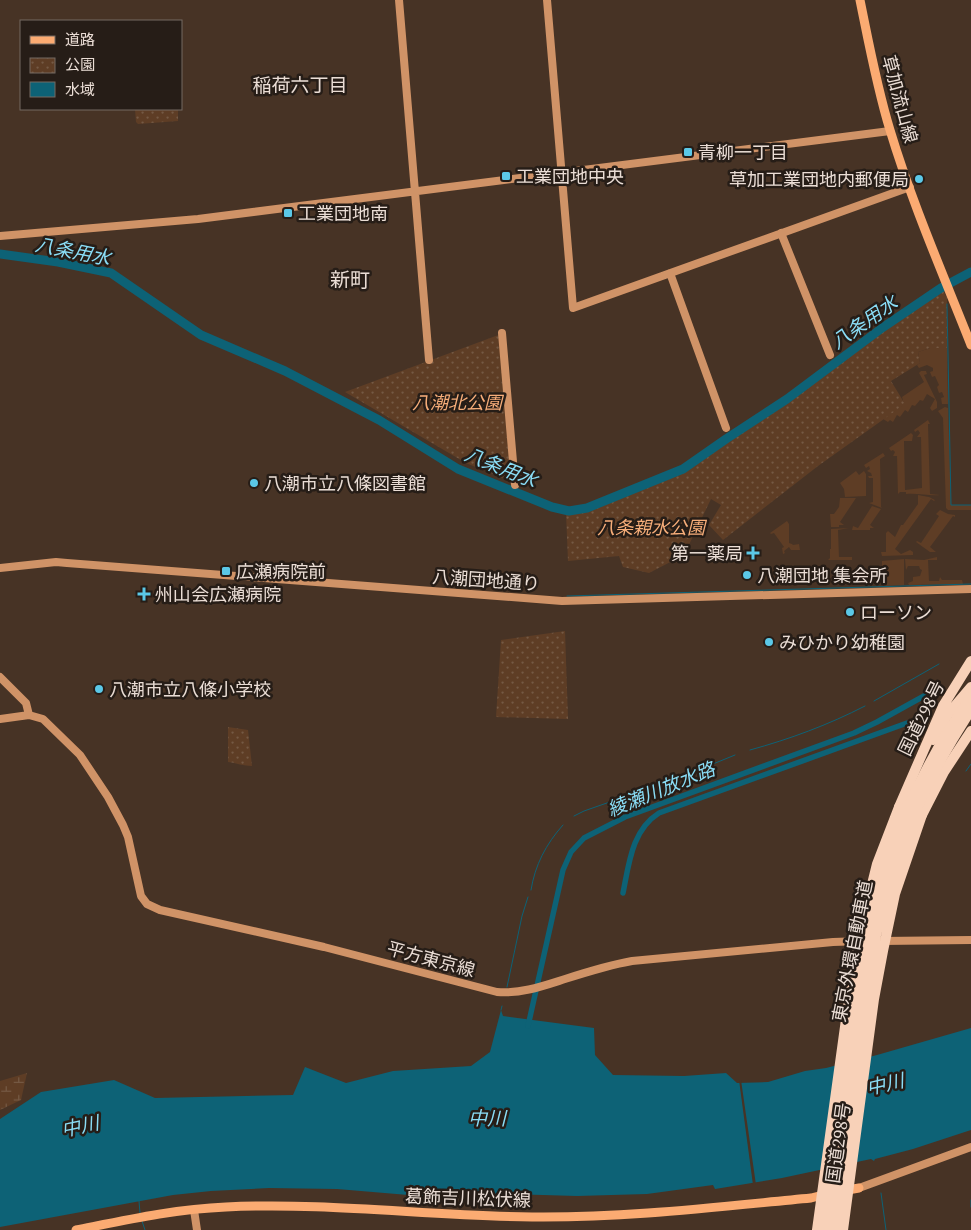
<svg xmlns="http://www.w3.org/2000/svg" width="971" height="1230" viewBox="0 0 971 1230" font-family="'Source Serif 4','Noto Sans JP',serif">
<style>
.grass{fill:#5e3d25}
.wetland{fill:url(#wetland-marsh)}
.park{fill:url(#park-dots)}
.water{fill:#0d6276}
.pier{fill:#473325}
.lines{fill:none;stroke-linecap:round;stroke-linejoin:round}
.stream{stroke:#0d6276;stroke-width:1}
.canal{stroke:#0d6276;stroke-width:5.5}
.river{stroke:#0d6276;stroke-width:9}
.secondary{stroke:#d09367;stroke-width:8}
.primary{stroke:#fbab72;stroke-width:9}
.highway{stroke:#f8d1b8;stroke-width:10}
.highway-bridge{stroke:#f8d1b8;stroke-width:10}
.poi-dot{fill:#5bc8e7;stroke:#261d17;stroke-width:2}
.labels{text-anchor:middle;dominant-baseline:central;stroke-width:5;stroke-linejoin:round;paint-order:stroke}
.street-label{font-size:18px;fill:#eaddd5;stroke:#261d17}
.poi-label{font-size:18px;fill:#eaddd5;stroke:#261d17;text-anchor:start}
.park-label{font-size:18px;font-style:italic;fill:#f6ad79;stroke:#261d17}
.neighbourhood-label{font-size:19px;fill:#eaddd5;stroke:#261d17}
.water-label{font-size:19px;font-style:italic;fill:#8addf6;stroke:#261d17}
.quarter-label{font-size:20px;fill:#eaddd5;stroke:#261d17}
</style>
<defs>
<pattern id="wetland-marsh" width="20" height="14" patternUnits="userSpaceOnUse" patternTransform="scale(1.25)"><rect width="20" height="14" fill="#5e3d25"/><path d="M1 5h8M5 5V1M11 12h8M15 12V8" fill="none" stroke="#755944"/></pattern>
<pattern id="park-dots" width="8" height="8" patternUnits="userSpaceOnUse" patternTransform="scale(1.25)"><rect width="8" height="8" fill="#5e3d25"/><path d="M2 2h.1M6 6h.1" fill="none" stroke="#755944" stroke-width="1.8" stroke-linecap="round"/></pattern>
</defs>
<rect width="100%" height="100%" fill="#473325"/>
<path class="grass" d="M 930,348 L 947,348 L 948,404 L 942,404 L 941,398 L 944,397 L 942,392 L 939,393 L 937,387 L 939,385 L 935,376 L 932,377 L 930,372 L 933,371 L 933,368 L 927,365 L 919,368 L 917,365 L 920,363 L 918,352 Z
M 921,371 L 926,371 L 927,374 L 924,375 L 937,402 L 937,408 L 932,411 L 930,408 L 935,399 L 927,394 L 923,401 L 920,400 L 915,406 L 912,405 L 908,412 L 905,410 L 900,417 L 897,415 L 893,422 L 890,420 L 888,422 L 883,419 L 904,404 L 902,397 L 924,382 L 919,373 Z
M 945,407 L 948,408 L 951,505 L 971,505 L 971,510 L 948,510 L 946,508 L 943,418 L 938,411 Z
M 928,420 L 930,424 L 928,424 L 930,494 L 940,495 C 929,496 918,493 906,494 L 906,492 L 900,492 L 898,494 L 897,456 L 893,456 L 895,452 L 893,450 L 891,451 L 889,448 L 911,433 L 913,435 L 912,441 L 904,441 L 905,490 L 922,488 L 921,437 L 917,437 L 920,433 L 918,430 L 915,432 L 914,430 Z
M 883,453 L 885,456 L 880,459 L 881,507 L 882,508 L 869,503 L 873,502 L 873,478 L 869,478 L 868,476 L 872,476 L 871,473 L 867,471 L 870,469 L 869,466 L 866,468 L 864,465 Z
M 856,471 L 859,475 L 864,471 L 866,474 L 866,496 L 845,497 L 844,489 L 840,483 Z
M 918,495 L 929,497 L 935,500 L 934,501 L 931,499 L 895,549 L 901,554 L 910,550 L 913,552 L 913,555 L 882,556 L 881,552 L 886,552 L 886,533 L 888,531 L 895,537 L 901,525 L 903,525 L 918,504 Z
M 840,498 L 859,498 L 856,498 L 840,522 L 844,525 L 839,525 L 839,527 L 831,527 L 830,514 L 834,514 L 839,507 Z
M 872,506 L 881,509 L 870,525 L 874,528 L 870,528 L 870,530 L 852,530 L 853,526 L 858,528 Z
M 940,510 L 948,514 L 955,515 L 955,517 L 953,516 L 930,547 L 936,552 L 930,552 L 916,542 L 917,541 L 921,543 L 939,516 L 936,514 Z
M 787,521 L 789,524 L 789,543 L 792,544 L 793,545 L 799,544 L 800,550 L 791,550 L 789,547 L 784,551 L 785,553 L 783,554 L 782,548 L 784,547 L 774,533 L 771,534 L 770,533 Z
M 849,528 L 838,530 L 839,557 L 852,557 L 852,560 L 828,560 L 830,558 L 830,549 L 831,549 L 831,529 Z
M 937,557 L 937,560 L 928,560 L 929,581 L 939,581 L 940,577 L 942,580 L 962,580 L 963,584 L 909,585 L 908,583 L 913,581 L 913,577 L 920,576 L 922,570 L 920,569 L 919,566 L 908,566 L 906,570 L 905,559 L 924,560 Z
M 904,559 L 904,585 L 884,586 L 882,580 L 887,580 L 887,567 L 882,567 L 882,561 Z"/>
<path class="wetland" d="M 27,1073 L 21,1100 L 0,1110 L 0,1081 Z"/>
<path class="park" d="M 135,109 L 178,109 L 178,121 L 138,124 L 136,122 Z
M 942,288 L 947,298 L 947,348 L 930,348 L 918,352 L 920,363 L 891,381 L 905,404 L 818,466 L 723,540 L 709,525 L 721,505 L 711,499 L 684,555 L 649,573 L 623,567 L 619,556 L 568,561 L 566,513 L 587,510 L 688,467 L 724,442 L 787,402 L 860,346 Z
M 501,334 L 512,482 L 466,463 L 345,392 Z
M 565,631 L 568,719 L 496,717 L 501,640 Z
M 228,727 L 248,730 L 252,766 C 244,766 236,763 228,762 Z"/>
<path class="water" d="M 501,1010 L 503,1016 L 594,1028 L 595,1055 L 613,1075 L 684,1076 L 726,1073 L 737,1083 L 768,1082 L 805,1071 L 826,1068 L 877,1055 L 971,1028 L 971,1130 L 913,1149 L 875,1159 L 874,1161 L 871,1159 L 782,1178 L 715,1189 L 713,1185 L 647,1194 L 577,1196 L 433,1192 L 432,1197 L 337,1189 L 269,1188 L 211,1191 L 173,1195 L 0,1227 L 0,1119 L 41,1092 L 114,1080 L 155,1098 L 293,1095 L 305,1067 L 346,1083 L 393,1071 L 471,1066 L 490,1052 Z"/>
<path class="pier" d="M 739,1080 L 741,1080 L 756,1185 L 753,1185 Z"/>
<g class="lines">
<path class="stream" d="M 947,304 L 951,505 L 971,505
M 567,596 L 971,584
M 874,701 L 939,664
M 750,750 C 790,739 828,725 865,706
M 966,771 L 971,764
M 574,816 L 584,811 L 681,777 L 735,755
M 531,890 C 535,865 546,844 563,825
M 507,987 L 522,916 L 528,897
M 501,1010 L 502,1006
M 881,1193 L 886,1230
M 971,1200 L 971,1207
M 139,1201 L 140,1213
M 142,1221 L 145,1230"/>
<path class="canal" d="M 623,893 C 629,863 632,830 659,813 L 907,723
M 528,1026 L 563,870 L 571,852 L 584,838 L 625,817 L 854,733 L 877,722 L 924,696"/>
<path class="river" d="M 0,254 L 58,262 L 111,273 L 201,335 L 285,371 L 379,420 L 458,469 L 552,507 L 569,511 L 587,508 L 683,469 L 726,439 L 787,399 L 882,328 L 941,288 L 971,272"/>
<path class="secondary" d="M 399,0 L 429,360
M 547,0 L 573,308 L 910,187
M 781,233 L 830,355
M 0,236 L 198,219 L 890,131
M 670,273 L 726,428
M 502,333 L 515,485
M 0,568 L 56,562 L 67,563 L 562,601 L 971,589
M 0,677 L 26,703 L 29,715
M 0,719 L 29,715 L 43,719 L 80,755 L 108,797 L 123,825 L 128,837 L 141,896 L 147,904 L 160,910 L 324,947 L 497,992 C 521,994 543,986 565,979 C 587,972 609,965 632,961 L 833,942 L 862,941
M 881,941 L 971,940
M 859,1188 L 971,1147
M 194,1210 L 197,1230"/>
<path class="primary" d="M 860,0 C 869,44 877,88 890,130 C 912,203 943,274 971,345
M 842,1191 L 859,1188
M 76,1230 C 126,1220 175,1209 226,1207 C 328,1202 429,1216 532,1217 C 626,1218 716,1207 811,1198 L 827,1194"/>
<path class="highway" d="M 933,740 L 948,714 L 971,687
M 899,807 L 943,706 L 971,661
M 922,815 L 944,772 L 971,731"/>
<path class="highway-bridge" d="M 817,1230 L 848,1005 L 857,945 L 877,864 L 899,807
M 826,1230 C 834,1168 843,1105 851,1043 C 858,994 863,945 876,897 C 896,826 928,757 971,697
M 834,1230 C 842,1169 850,1108 859,1047 C 866,989 874,931 891,876 C 909,817 937,762 971,710
M 843,1230 L 874,999 L 883,951 L 895,894 L 922,815"/>
</g>
<g class="poi-dot">
<rect x="683" y="147" width="10" height="10" rx="2.5"/>
<rect x="501" y="171" width="10" height="10" rx="2.5"/>
<circle cx="919" cy="179" r="5"/>
<rect x="283" y="208" width="10" height="10" rx="2.5"/>
<circle cx="254" cy="483" r="5"/>
<path d="M750.5 545.5h5v5h5v5h-5v5h-5v-5h-5v-5h5z"/>
<rect x="221" y="566" width="10" height="10" rx="2.5"/>
<circle cx="747" cy="575" r="5"/>
<path d="M141.5 586.5h5v5h5v5h-5v5h-5v-5h-5v-5h5z"/>
<circle cx="850" cy="612" r="5"/>
<circle cx="769" cy="642" r="5"/>
<circle cx="99" cy="689" r="5"/>
</g>
<g class="labels">
<g class="street-label">
<text transform="translate(900 99) rotate(75)">草加流山線</text>
<text transform="translate(486 580) rotate(4)">八潮団地通り</text>
<text transform="translate(921 718) rotate(-64)">国道298号</text>
<text transform="translate(852 951) rotate(-79)">東京外環自動車道</text>
<text transform="translate(431 959) rotate(15)">平方東京線</text>
<text transform="translate(838 1143) rotate(-82)">国道298号</text>
<text transform="translate(468 1198) rotate(2)">葛飾吉川松伏線</text>
</g>
<g class="poi-label">
<text x="698" y="152">青柳一丁目</text>
<text x="516" y="176">工業団地中央</text>
<text x="909" y="179" text-anchor="end">草加工業団地内郵便局</text>
<text x="298" y="213">工業団地南</text>
<text x="264" y="483">八潮市立八條図書館</text>
<text x="743" y="553" text-anchor="end">第一薬局</text>
<text x="236" y="571">広瀬病院前</text>
<text x="757" y="575">八潮団地 集会所</text>
<text x="155" y="594">州山会広瀬病院</text>
<text x="860" y="612">ローソン</text>
<text x="779" y="642">みひかり幼稚園</text>
<text x="109" y="689">八潮市立八條小学校</text>
</g>
<g class="park-label">
<text x="457" y="402">八潮北公園</text>
<text x="651" y="527">八条親水公園</text>
</g>
<g class="neighbourhood-label">
<text x="300" y="85">稲荷六丁目</text>
</g>
<g class="water-label">
<text transform="translate(73 251) rotate(11)">八条用水</text>
<text transform="translate(864 322) rotate(-35)">八条用水</text>
<text transform="translate(501 467) rotate(22)">八条用水</text>
<text transform="translate(661 789) rotate(-22)">綾瀬川放水路</text>
<text transform="translate(885 1084) rotate(-13)">中川</text>
<text x="487" y="1118">中川</text>
<text transform="translate(80 1126) rotate(-12)">中川</text>
</g>
<g class="quarter-label">
<text x="350" y="280">新町</text>
</g>
</g>
<rect x="20" y="20" width="162" height="90" fill="#261d17" stroke="#746a63"/>
<rect x="30" y="36" width="25" height="8" fill="#fbab72" stroke="#746a63"/>
<text x="65" y="45" font-size="15" fill="#eaddd5">道路</text>
<rect x="30" y="58" width="25" height="15" fill="url(#park-dots)" stroke="#746a63"/>
<text x="65" y="70" font-size="15" fill="#eaddd5">公園</text>
<rect x="30" y="82" width="25" height="15" fill="#0d6276" stroke="#746a63"/>
<text x="65" y="95" font-size="15" fill="#eaddd5">水域</text>
</svg>
